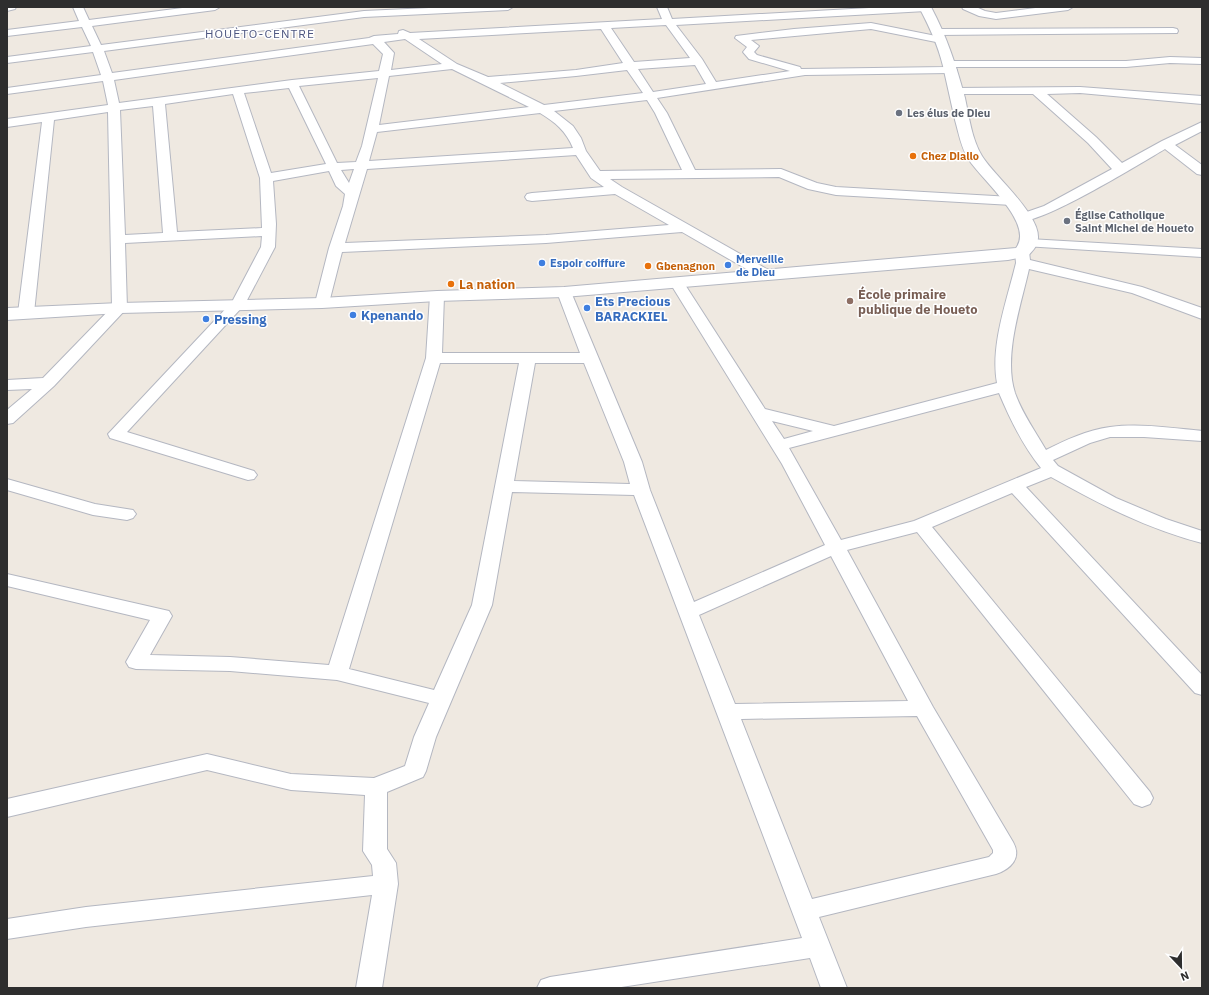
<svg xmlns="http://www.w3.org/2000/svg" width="1209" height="995" viewBox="0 0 1209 995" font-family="'IBM Plex Sans',sans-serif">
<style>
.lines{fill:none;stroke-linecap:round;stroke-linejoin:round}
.minor-casing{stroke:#b4b7c1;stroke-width:2}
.tertiary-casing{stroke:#b4b7c1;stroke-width:2}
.minor{fill:#fff;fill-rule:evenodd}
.tertiary{fill:#fff;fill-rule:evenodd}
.worship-dot{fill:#6b7280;stroke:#fff;stroke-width:1.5}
.food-dot{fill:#e8710a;stroke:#fff;stroke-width:1.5}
.shop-dot{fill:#3f7fe0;stroke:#fff;stroke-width:1.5}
.education-dot{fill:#8d6e63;stroke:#fff;stroke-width:1.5}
.labels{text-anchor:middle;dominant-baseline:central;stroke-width:3;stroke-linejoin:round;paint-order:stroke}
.far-worship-label{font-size:11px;font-weight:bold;fill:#5b616d;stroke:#fff;text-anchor:start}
.far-food-label{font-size:11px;font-weight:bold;fill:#c56008;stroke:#fff;text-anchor:start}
.far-shop-label{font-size:11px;font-weight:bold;fill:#366cbe;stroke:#fff;text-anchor:start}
.far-neighbourhood-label{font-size:12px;letter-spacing:1px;fill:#4d5680;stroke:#fff}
.food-label{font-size:13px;font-weight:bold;fill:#c56008;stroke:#fff;text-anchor:start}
.education-label{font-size:13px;font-weight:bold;fill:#785e54;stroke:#fff;text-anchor:start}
.shop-label{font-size:13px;font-weight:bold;fill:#366cbe;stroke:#fff;text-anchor:start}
</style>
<rect width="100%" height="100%" fill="#efe9e1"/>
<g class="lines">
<g class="minor-casing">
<path id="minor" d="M 7,7 L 16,7 L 15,9 L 7,11 Z
M 73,7 L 83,7 L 89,20 L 190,7 L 220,7 L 215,10 L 92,26 L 101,45 L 364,11 L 451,7 L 513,7 L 508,10 L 364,17 L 104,51 L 112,73 L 369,38 L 374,36 L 398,34 L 399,31 L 403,30 L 410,33 L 662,19 L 657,7 L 667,7 L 672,19 L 887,7 L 931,8 L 926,11 L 676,25 L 702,59 L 716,82 L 790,71 L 749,59 L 743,52 L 747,47 L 735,38 L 736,36 L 794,29 L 871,23 L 941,37 L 946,40 L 941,43 L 871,29 L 751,40 L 759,46 L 754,52 L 757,55 L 800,67 L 801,69 L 946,67 L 943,64 L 949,61 L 1126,61 L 1170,57 L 1202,58 L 1202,64 L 1170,63 L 1126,67 L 954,67 L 957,70 L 951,73 L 805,75 L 657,98 L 667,113 L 695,170 L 781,169 L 817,183 L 836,187 L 1012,197 L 1017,198 L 1019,201 L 1017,204 L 1012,205 L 836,195 L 808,189 L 779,177 L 610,179 L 622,187 L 772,272 L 774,275 L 772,278 L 767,279 L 762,278 L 682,232 L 546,243 L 342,252 L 329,303 L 327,306 L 322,307 L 317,306 L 315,303 L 329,248 L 343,206 L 345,194 L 336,186 L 329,171 L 273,181 L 276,224 L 275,247 L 245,304 L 127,432 L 254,471 L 257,475 L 254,479 L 248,480 L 110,438 L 108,434 L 232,302 L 261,247 L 262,236 L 125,243 L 127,308 L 54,386 L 13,423 L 7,424 L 7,410 L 32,389 L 7,390 L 7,380 L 43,378 L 112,307 L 108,112 L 54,120 L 34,313 L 31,316 L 26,318 L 21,316 L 18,313 L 42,122 L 7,127 L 7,119 L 108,105 L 103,81 L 7,94 L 7,88 L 101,75 L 93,52 L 7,63 L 7,57 L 91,46 L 82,27 L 7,36 L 7,30 L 79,21 ZM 666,25 L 690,58 L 634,62 L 611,28 ZM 601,29 L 623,63 L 576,70 L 488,77 L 457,64 L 419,39 ZM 405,39 L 442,64 L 391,70 L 394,53 L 384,42 ZM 373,44 L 383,54 L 379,71 L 292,80 L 119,103 L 114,80 ZM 695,65 L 706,84 L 653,92 L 638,69 ZM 452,69 L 529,107 L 379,125 L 389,76 ZM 627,70 L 643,93 L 544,105 L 500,83 L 576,76 ZM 378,78 L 362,146 L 356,162 L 337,163 L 299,86 ZM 289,88 L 326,164 L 271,173 L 244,93 ZM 233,94 L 260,178 L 262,228 L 177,232 L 165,104 ZM 647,100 L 655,113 L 682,170 L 600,171 L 586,151 L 581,138 L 573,126 L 554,111 ZM 153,106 L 163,233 L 125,235 L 120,110 ZM 540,113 C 555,122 566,131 573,148 L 369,161 L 377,132 ZM 576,155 L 591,178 L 604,187 L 532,193 L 527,194 L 525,197 L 527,200 L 532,201 L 615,194 L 669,225 L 546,235 L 345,243 L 367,169 ZM 354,169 L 349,183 L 341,170 Z
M 962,7 L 976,7 L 985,11 L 996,13 L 1043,7 L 1073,7 L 1068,10 L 996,19 L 979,16 L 963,9 Z
M 1173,28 L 1177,29 L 1178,31 L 1177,33 L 938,35 L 933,32 L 938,29 Z
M 1080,87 L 1202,96 L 1202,104 L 1080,93 L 1047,94 L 1096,137 L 1122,163 L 1162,141 L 1202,122 L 1202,131 L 1175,145 L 1202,165 L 1202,175 L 1197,174 L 1165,149 C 1141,163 1039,226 1018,221 L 1016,218 L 1018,215 L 1044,206 L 1112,169 L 1088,143 L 1033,94 L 955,94 L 951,93 L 949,91 L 951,89 L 955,88 Z
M 1029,239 L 1202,249 L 1202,257 L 1024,246 L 1022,243 L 1024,240 Z
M 1022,248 L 1027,249 L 1029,252 L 1030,260 L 1142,287 L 1202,308 L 1202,319 L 1132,293 L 1029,269 C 1021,305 1003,356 1015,393 C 1022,413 1035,431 1046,450 C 1066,440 1087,430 1110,427 C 1140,423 1172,428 1202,431 L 1202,441 L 1144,437 L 1110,437 L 1090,443 L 1053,460 L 1058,466 L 1116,498 L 1166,519 L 1202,531 L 1202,543 C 1148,529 1099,504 1051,477 L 1026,487 L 1202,675 L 1202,695 L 1195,693 L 1012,493 L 932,527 L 1150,792 L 1153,798 L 1150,804 L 1142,807 L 1134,804 L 917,532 L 847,550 L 933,707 L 1013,842 C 1022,858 1011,869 996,874 L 819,917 L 847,988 L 821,988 L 810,958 L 615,988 L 537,988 L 541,980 L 550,977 L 802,938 L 634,495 L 512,492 L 492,605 L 436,737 L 426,771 L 423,777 L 387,792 L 387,849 L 396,863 L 398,884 L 382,988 L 356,988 L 372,895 L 86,927 L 7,939 L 7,919 L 86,907 L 373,876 L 372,865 L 363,851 L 365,795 L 291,790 L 207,770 L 7,817 L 7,799 L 207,754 L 291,774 L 374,778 L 405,766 L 414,737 L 429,703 L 337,680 L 230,671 L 136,669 L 129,667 L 126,662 L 150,620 L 7,586 L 7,574 L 169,611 L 172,616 L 150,655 L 230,657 L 329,665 L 426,358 L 430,296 L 432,293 L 437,292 L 442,293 L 444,296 L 442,353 L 580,353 L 557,292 L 559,289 L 564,288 L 569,289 L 571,292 L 642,462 L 650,490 L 694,602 L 825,545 L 782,464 L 670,283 L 672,280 L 677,279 L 682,280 L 765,409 L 834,426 L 997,383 C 990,346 1007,300 1016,263 L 1015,252 L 1017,249 ZM 440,363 L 519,363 L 472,605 L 434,690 L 349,669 ZM 535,363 L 584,363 L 624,462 L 630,484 L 514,481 ZM 999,393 C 1010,419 1023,446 1041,468 L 914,521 L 841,540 L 789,448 ZM 772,421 L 813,431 L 784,439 ZM 831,556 L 908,701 L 735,704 L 699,615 ZM 917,716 L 993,850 L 993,853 L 989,857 L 812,899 L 741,719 Z
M 7,479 L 95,504 L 133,510 L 136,514 L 133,518 L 127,520 L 93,515 L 7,490 Z"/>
</g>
<g class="tertiary-casing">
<path id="tertiary" d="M 919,7 L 931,7 C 947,37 956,65 965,98 C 969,117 972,140 982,156 C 994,176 1046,219 1037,243 C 1036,248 1031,252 1028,256 L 1008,260 L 564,297 L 437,301 L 322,308 L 120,313 L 7,320 L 7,308 L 120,303 L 322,298 L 437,291 L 564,287 L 1016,248 C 1035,224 982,180 969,160 C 961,148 959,134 955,120 C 951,102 947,84 943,66 C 938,45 929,26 919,7 Z"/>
</g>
<use href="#minor" class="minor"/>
<use href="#tertiary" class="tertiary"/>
</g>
<g class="worship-dot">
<circle cx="899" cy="113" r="4"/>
<circle cx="1067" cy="221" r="4"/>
</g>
<g class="food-dot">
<circle cx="913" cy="156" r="4"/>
<circle cx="648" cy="266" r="4"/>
<circle cx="451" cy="284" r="4"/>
</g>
<g class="shop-dot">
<circle cx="542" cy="263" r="4"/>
<circle cx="728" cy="265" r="4"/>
<circle cx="587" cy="308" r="4"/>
<circle cx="353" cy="315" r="4"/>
<circle cx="206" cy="319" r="4"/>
</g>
<circle class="education-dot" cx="850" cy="301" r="4"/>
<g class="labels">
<g class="far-worship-label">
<text x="907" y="113">Les élus de Dieu</text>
<text x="1075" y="215">Église Catholique<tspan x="1075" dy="13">Saint Michel de Houeto</tspan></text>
</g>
<g class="far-food-label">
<text x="921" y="156">Chez Diallo</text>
<text x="656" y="266">Gbenagnon</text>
</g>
<g class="far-shop-label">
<text x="736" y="259">Merveille<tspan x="736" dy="13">de Dieu</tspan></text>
<text x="550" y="263">Espoir coiffure</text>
</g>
<g class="far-neighbourhood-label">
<text x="260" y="33">HOUÈTO-CENTRE</text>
</g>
<g class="food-label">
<text x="459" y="284">La nation</text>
</g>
<g class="education-label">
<text x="858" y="294">École primaire<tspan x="858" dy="15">publique de Houeto</tspan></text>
</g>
<g class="shop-label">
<text x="595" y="301">Ets Precious<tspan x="595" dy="15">BARACKIEL</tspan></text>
<text x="361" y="315">Kpenando</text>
<text x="214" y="319">Pressing</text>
</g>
</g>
<rect width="1209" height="995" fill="none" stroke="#2e2e2e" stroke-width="16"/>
<g transform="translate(1181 967) rotate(158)" stroke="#ffffff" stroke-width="3" paint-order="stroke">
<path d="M0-3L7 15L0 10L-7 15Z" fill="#2e2e2e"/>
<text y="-6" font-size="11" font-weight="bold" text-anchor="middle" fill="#2e2e2e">N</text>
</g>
</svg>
